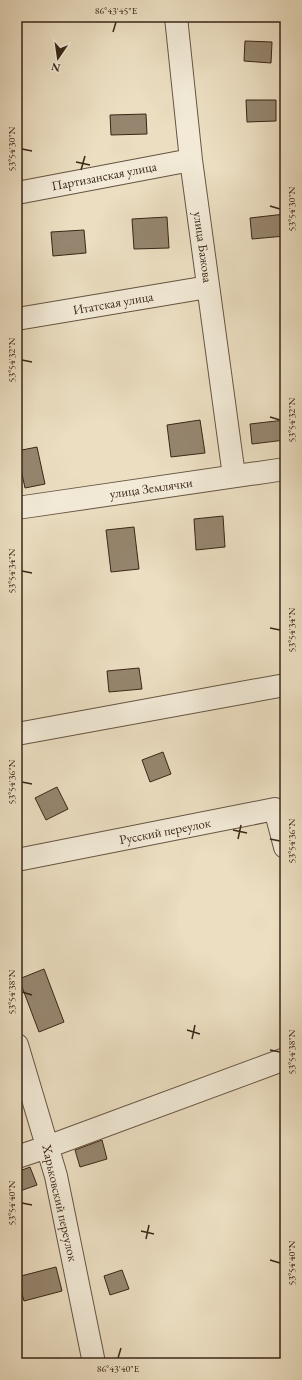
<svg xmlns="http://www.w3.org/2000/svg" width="302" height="1380" viewBox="0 0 302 1380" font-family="'EB Garamond',serif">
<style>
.building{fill:#96866f;stroke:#3a2617}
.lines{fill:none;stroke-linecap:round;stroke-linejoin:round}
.street-casing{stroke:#665442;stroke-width:24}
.street{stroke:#f2ead7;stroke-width:22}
.ticks{fill:none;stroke:#3a2617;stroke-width:1.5}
.labels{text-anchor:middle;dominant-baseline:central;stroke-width:3;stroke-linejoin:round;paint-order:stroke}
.street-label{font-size:13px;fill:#3a2617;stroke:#f2ead7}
.neatline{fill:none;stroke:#3a2617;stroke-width:1.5}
.ticks-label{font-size:10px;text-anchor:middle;fill:#3a2617}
</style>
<rect width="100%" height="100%" fill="#ebdec1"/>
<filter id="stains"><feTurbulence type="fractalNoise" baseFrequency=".005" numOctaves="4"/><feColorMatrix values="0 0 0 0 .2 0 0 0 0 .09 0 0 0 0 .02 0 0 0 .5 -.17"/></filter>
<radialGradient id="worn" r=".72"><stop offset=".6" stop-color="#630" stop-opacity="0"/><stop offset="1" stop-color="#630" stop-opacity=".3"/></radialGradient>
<path class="building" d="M 245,41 L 272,42 L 271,63 L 244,61 Z
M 246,100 L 276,100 L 276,121 L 247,122 Z
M 146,114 L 147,134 L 111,135 L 110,115 Z
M 285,214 L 285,236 L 252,239 L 250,218 Z
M 167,217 L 169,248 L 134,249 L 132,219 Z
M 84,230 L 86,253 L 53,256 L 51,232 Z
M 200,420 L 205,453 L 171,457 L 167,425 Z
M 285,420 L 285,440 L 252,444 L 250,424 Z
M 37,447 L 45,484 L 25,488 L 17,451 Z
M 223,516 L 225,547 L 196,550 L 194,519 Z
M 134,527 L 139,569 L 111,572 L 106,530 Z
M 139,668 L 142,689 L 109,692 L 107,671 Z
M 163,752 L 171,774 L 150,782 L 142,760 Z
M 57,787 L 68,809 L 46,820 L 35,798 Z
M 44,969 L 64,1022 L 39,1032 L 19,979 Z
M 102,1140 L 107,1159 L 80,1167 L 75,1150 Z
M 30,1167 L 37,1185 L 17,1192 L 17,1172 Z
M 56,1267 L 62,1291 L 24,1301 L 17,1277 Z
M 122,1270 L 129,1289 L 110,1295 L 104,1276 Z"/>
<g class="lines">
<g class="street-casing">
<path id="street" d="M 176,17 L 191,160 L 234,476
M 17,193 L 191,160
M 17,319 L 208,287
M 17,508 L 285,469
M 17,734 L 285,685
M 17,860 L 275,809 L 285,847
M 17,1045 L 56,1176 L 94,1363
M 17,1157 L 47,1147 L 285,1059"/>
</g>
<use href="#street" class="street"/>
</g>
<path class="ticks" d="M 113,32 L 116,22M 22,149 L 32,151M 76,162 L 90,165M 81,170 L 85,156M 270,206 L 280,209M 22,360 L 32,362M 270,417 L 280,420M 22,571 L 32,573M 270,628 L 280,630M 22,782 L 32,784M 233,830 L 247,833M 238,839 L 241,825M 270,839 L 280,841M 22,992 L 32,995M 187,1030 L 200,1034M 192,1039 L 195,1025M 270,1050 L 280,1052M 22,1203 L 32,1205M 141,1231 L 154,1234M 146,1239 L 149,1225M 270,1260 L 280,1263M 118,1358 L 121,1348"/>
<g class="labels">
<g class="street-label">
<text transform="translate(104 176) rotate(-11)">Партизанская улица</text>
<text transform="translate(203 247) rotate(82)">улица Бажова</text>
<text transform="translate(113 303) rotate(-10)">Итатская улица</text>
<text transform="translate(151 488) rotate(-8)">улица Землячки</text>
<text transform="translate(165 831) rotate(-11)">Русский переулок</text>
<text transform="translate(60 1203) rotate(77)">Харьковский переулок</text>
</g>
</g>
<rect width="302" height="1380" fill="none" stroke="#ebdec1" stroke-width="44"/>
<g transform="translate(58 58) rotate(193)" stroke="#f2ead7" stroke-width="3" paint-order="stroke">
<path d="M0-3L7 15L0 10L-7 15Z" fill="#3a2617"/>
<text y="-6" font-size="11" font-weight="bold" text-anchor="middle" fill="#3a2617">N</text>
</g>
<rect x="22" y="22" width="258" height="1336" class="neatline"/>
<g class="ticks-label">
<text x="116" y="14">86°43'45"E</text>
<text transform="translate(11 149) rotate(-90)" y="4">53°54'30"N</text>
<text transform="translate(291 209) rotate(-90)" y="4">53°54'30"N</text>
<text transform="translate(11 360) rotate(-90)" y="4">53°54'32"N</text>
<text transform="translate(291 420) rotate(-90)" y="4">53°54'32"N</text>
<text transform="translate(11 571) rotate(-90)" y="4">53°54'34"N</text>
<text transform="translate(291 630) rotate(-90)" y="4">53°54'34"N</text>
<text transform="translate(11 782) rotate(-90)" y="4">53°54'36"N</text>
<text transform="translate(291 841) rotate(-90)" y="4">53°54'36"N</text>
<text transform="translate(11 992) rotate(-90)" y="4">53°54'38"N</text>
<text transform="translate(291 1052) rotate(-90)" y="4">53°54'38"N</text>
<text transform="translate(11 1203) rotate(-90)" y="4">53°54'40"N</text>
<text transform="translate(291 1263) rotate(-90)" y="4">53°54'40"N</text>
<text x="118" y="1372">86°43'40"E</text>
</g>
<rect width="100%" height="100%" filter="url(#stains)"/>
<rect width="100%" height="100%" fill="url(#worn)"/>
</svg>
